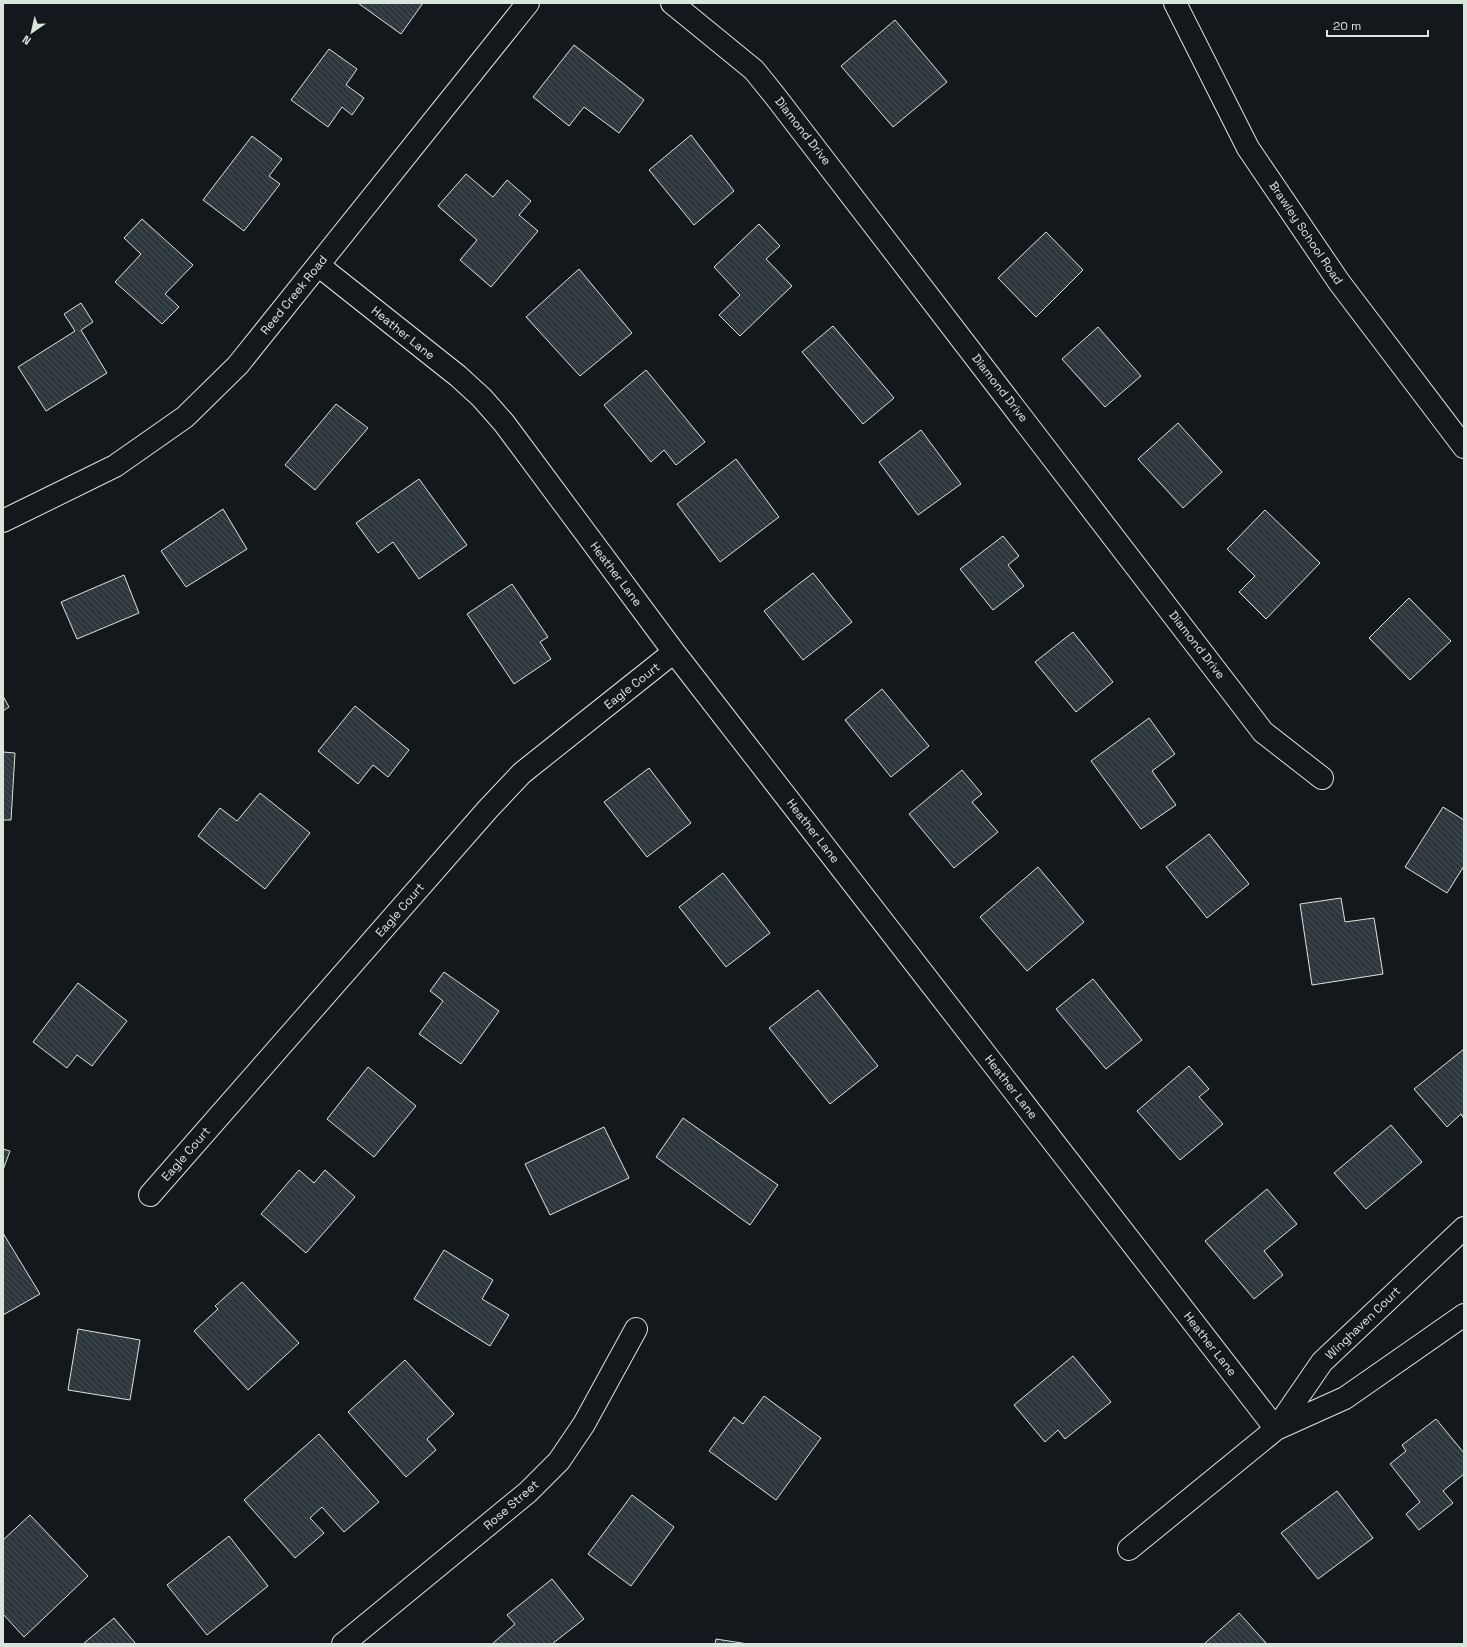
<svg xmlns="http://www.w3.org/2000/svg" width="1467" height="1647" viewBox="0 0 1467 1647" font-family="'Space Grotesk',sans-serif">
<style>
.building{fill:url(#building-back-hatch);stroke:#d8e6dc}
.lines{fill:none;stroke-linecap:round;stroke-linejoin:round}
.minor-casing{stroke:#d8e6dc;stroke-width:24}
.secondary-casing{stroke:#d8e6dc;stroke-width:24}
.minor{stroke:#14181c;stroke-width:22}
.secondary{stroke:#14181c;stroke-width:22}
.labels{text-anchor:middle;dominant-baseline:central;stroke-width:3;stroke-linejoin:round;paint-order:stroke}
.street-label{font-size:12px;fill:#d8e6dc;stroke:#14181c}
</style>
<defs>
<pattern id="building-back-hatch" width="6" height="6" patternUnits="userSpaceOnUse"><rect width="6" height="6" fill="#2c363c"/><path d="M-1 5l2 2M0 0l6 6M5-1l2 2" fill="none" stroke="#4a5358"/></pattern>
</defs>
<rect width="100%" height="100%" fill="#14181c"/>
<path class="building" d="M 358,3 L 423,3 L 401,34 Z
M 895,20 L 947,82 L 893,127 L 841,66 Z
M 574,45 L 644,100 L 619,133 L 584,107 L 569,126 L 533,97 Z
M 329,49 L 357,69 L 346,85 L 364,98 L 352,115 L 342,107 L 328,127 L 291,100 Z
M 691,135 L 734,191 L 694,225 L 649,170 Z
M 252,136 L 282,159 L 269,176 L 280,184 L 244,231 L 203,200 Z
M 466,174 L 493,197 L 507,180 L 531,201 L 519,215 L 538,231 L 491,287 L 460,260 L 477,240 L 438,206 Z
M 142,219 L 193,265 L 165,294 L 179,307 L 162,324 L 115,282 L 141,254 L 124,238 Z
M 759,224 L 780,246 L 766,259 L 792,286 L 740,336 L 719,315 L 740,295 L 714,267 Z
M 1046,232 L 1083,270 L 1036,317 L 998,278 Z
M 579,269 L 632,333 L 580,376 L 526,317 Z
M 81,303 L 93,322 L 81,330 L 107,373 L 46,411 L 18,367 L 75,331 L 64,314 Z
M 833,326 L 894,398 L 863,424 L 802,352 Z
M 1098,327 L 1141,376 L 1105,407 L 1062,359 Z
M 646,370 L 705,442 L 676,465 L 664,450 L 651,462 L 604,405 Z
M 336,404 L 368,428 L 315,490 L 285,465 Z
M 1178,423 L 1222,472 L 1183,508 L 1138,459 Z
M 921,430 L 961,484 L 918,515 L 879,462 Z
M 736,459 L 779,517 L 720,562 L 677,504 Z
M 419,479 L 467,545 L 419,579 L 393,542 L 378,553 L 356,523 Z
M 223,509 L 247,549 L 186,587 L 161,551 Z
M 1265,510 L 1320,563 L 1266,619 L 1239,592 L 1255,576 L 1227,549 Z
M 1003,536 L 1019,556 L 1008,565 L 1024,586 L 993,610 L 960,569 Z
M 813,573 L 852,622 L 803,660 L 764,611 Z
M 124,575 L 139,613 L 77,639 L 61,602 Z
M 512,584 L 548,637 L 540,642 L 551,659 L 514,684 L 467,614 Z
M 1409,598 L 1451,641 L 1410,680 L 1369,638 Z
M 1073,632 L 1113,682 L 1076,712 L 1035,662 Z
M 882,689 L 929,746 L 891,777 L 845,720 Z
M 3,696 L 9,707 L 3,711 Z
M 355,706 L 409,750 L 388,777 L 373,765 L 358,784 L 318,751 Z
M 1149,718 L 1175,754 L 1152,771 L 1176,805 L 1141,829 L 1091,761 Z
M 3,752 L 15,753 L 11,820 L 3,820 Z
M 649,768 L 691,823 L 647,857 L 604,802 Z
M 962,770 L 982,794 L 972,802 L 998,832 L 954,868 L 909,814 Z
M 260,793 L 310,833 L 265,889 L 198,836 L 220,808 L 237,821 Z
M 1443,807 L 1464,820 L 1464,866 L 1447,893 L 1405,867 Z
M 1209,834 L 1249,884 L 1207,918 L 1166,867 Z
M 1038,867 L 1084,922 L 1027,971 L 980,917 Z
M 723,873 L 770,933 L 726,967 L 679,907 Z
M 1341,898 L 1345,922 L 1374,918 L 1383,974 L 1312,985 L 1300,904 Z
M 444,972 L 499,1011 L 461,1064 L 419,1034 L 443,1001 L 430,991 Z
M 1093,979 L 1142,1040 L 1106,1069 L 1056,1009 Z
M 78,983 L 127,1021 L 92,1066 L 77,1055 L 67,1068 L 33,1042 Z
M 818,990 L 878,1066 L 830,1104 L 769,1028 Z
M 1464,1049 L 1464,1119 L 1461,1114 L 1447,1127 L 1414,1089 Z
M 1189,1066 L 1209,1089 L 1199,1097 L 1223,1124 L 1180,1160 L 1137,1111 Z
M 368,1067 L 416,1106 L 374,1157 L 327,1119 Z
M 683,1118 L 778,1185 L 750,1225 L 656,1157 Z
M 1391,1125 L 1422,1162 L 1366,1209 L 1334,1173 Z
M 604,1127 L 629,1178 L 550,1215 L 525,1164 Z
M 3,1149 L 10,1151 L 3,1170 Z
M 299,1170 L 314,1183 L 325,1170 L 355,1197 L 306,1253 L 261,1214 Z
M 1267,1189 L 1297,1224 L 1264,1251 L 1283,1275 L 1254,1299 L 1205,1241 Z
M 3,1233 L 40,1294 L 3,1315 Z
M 444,1250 L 493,1280 L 482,1299 L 509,1315 L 490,1346 L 414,1299 Z
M 242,1282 L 299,1343 L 248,1390 L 194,1331 L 218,1309 L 215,1306 Z
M 78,1329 L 140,1340 L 130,1400 L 68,1390 Z
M 1073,1356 L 1111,1402 L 1065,1439 L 1058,1430 L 1045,1442 L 1014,1405 Z
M 405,1360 L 454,1414 L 427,1439 L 436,1450 L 406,1477 L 348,1412 Z
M 764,1396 L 821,1438 L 776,1500 L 709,1451 L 734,1417 L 743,1424 Z
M 1436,1419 L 1464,1453 L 1464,1474 L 1443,1491 L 1453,1503 L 1419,1530 L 1406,1514 L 1420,1502 L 1390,1464 L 1406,1451 L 1402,1445 Z
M 319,1434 L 379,1502 L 344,1532 L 322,1507 L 310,1518 L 324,1533 L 295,1558 L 244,1500 Z
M 1337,1491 L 1373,1538 L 1318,1579 L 1281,1533 Z
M 632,1495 L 674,1527 L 631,1586 L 588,1554 Z
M 30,1515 L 88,1576 L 24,1637 L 3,1614 L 3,1540 Z
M 229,1536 L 268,1586 L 207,1635 L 167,1585 Z
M 552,1579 L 584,1619 L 552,1644 L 492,1644 L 515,1624 L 507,1615 Z
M 1239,1613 L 1267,1644 L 1204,1644 Z
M 114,1618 L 136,1644 L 83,1644 Z
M 716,1639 L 748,1644 L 715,1644 Z"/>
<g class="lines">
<g class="minor-casing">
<path id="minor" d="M 672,3 L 754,70 L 775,96 L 1263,732 L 1322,778
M 318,265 L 458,376 L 482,398 L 504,423 L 674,652 L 1276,1429
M 3,521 L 115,466 L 185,417 L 238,365 L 528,3
M 150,1195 L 488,809 L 522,773 L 674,652
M 1276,1429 L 1322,1362 L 1464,1228
M 1129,1549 L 1276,1429 L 1345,1398 L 1464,1315
M 343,1644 L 528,1492 L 559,1461 L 584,1424 L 636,1329"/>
</g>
<g class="secondary-casing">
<path id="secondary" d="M 1175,3 L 1248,148 L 1339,282 L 1464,447"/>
</g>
<use href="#minor" class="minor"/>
<use href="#secondary" class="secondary"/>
</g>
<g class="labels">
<g class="street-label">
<text transform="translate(803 131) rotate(52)">Diamond Drive</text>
<text transform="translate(1306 233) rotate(56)">Brawley School Road</text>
<text transform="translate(294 295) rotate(-51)">Reed Creek Road</text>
<text transform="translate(403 333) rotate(39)">Heather Lane</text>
<text transform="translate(1000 388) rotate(52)">Diamond Drive</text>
<text transform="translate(616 574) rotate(53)">Heather Lane</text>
<text transform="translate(1197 645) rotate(52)">Diamond Drive</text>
<text transform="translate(632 686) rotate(-38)">Eagle Court</text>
<text transform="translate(813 831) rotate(52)">Heather Lane</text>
<text transform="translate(400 910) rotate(-49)">Eagle Court</text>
<text transform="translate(1011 1087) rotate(52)">Heather Lane</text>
<text transform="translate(186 1154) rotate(-49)">Eagle Court</text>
<text transform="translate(1363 1323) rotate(-44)">Winghaven Court</text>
<text transform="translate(1210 1344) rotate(52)">Heather Lane</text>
<text transform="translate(511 1505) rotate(-41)">Rose Street</text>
</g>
</g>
<rect width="1467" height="1647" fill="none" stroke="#d8e6dc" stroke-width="8"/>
<g transform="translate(32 32) rotate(214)" stroke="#14181c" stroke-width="3" paint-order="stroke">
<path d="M0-3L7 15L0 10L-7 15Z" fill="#d8e6dc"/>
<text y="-6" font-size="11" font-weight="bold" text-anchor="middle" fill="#d8e6dc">N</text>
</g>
<path d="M1327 30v6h101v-6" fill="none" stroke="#d8e6dc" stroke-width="2"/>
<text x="1333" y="30" font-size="12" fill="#d8e6dc" stroke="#14181c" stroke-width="3" paint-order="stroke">20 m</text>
</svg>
